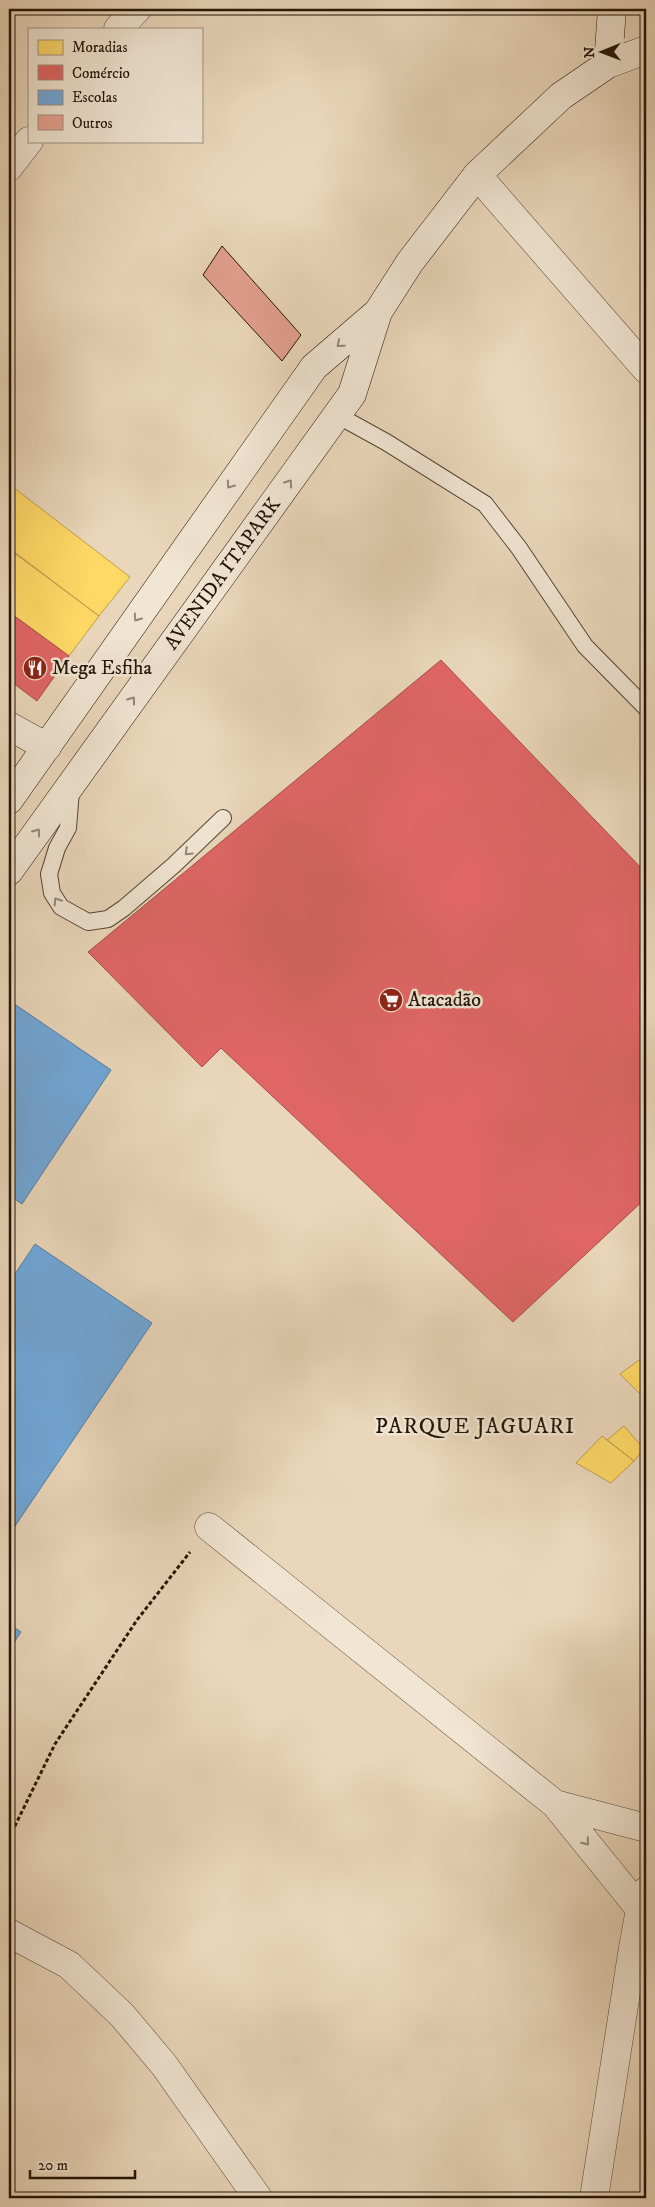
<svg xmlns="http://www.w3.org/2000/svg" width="655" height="2207" viewBox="0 0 655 2207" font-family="'IM FELL DW Pica',serif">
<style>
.homes{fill:#ffd966;stroke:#bd9e4a}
.shops{fill:#e06666;stroke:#a74d4a}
.schools{fill:#6fa8dc;stroke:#587c9c}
.building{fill:#e4a191;stroke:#231407}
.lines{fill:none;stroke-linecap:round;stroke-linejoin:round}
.lane-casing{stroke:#554534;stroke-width:18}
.street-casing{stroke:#554534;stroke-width:29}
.secondary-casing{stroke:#231407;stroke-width:29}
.path{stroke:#231407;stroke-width:3;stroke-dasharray:4 2.5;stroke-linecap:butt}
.lane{stroke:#f1e5d3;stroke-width:16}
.street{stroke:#f1e5d3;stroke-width:28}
.secondary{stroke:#f1e5d3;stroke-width:28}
.oneway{stroke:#948777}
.labels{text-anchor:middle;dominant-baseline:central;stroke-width:5;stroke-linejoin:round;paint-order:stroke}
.street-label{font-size:20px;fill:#231407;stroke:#f1e5d3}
.poi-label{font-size:20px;fill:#231407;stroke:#f1e5d3;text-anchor:start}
.quarter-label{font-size:22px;letter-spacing:1px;fill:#231407;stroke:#f1e5d3}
</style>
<rect width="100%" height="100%" fill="#ead7bb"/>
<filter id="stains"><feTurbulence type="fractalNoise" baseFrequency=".004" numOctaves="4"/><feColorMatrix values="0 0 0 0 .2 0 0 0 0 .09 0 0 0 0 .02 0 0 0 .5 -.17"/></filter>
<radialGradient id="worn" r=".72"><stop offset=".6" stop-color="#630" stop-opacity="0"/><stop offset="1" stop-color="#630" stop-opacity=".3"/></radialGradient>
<path class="homes" d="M 9,484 L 130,577 L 99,616 L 9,548 Z
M 13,552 L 99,616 L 69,656 L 9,612 L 9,558 Z
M 646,1355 L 646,1400 L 620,1374 Z
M 624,1426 L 644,1449 L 634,1461 L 607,1440 Z
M 602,1436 L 634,1461 L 611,1483 L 576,1463 Z"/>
<path class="shops" d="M 9,612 L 69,656 L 37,701 L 9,680 Z
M 441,660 L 646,873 L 646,1198 L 513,1322 L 221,1048 L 202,1067 L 88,952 Z"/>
<path class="schools" d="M 13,1003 L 111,1070 L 22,1204 L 9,1195 L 9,1009 Z
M 35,1244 L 152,1323 L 9,1535 L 9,1283 Z
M 9,1624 L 21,1632 L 9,1650 Z"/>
<path class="building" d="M 222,246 L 301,335 L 282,361 L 203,275 Z"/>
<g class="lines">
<g class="lane-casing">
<path id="lane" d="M 337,415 L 386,442 L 485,504 L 519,548 L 585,646 L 646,708
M 71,790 L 68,828 L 57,848 L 49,874 L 52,893 L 61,907 L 88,922 L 108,919 L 124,908 L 174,865 L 223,818"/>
</g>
<g class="street-casing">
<path id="street" d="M 118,29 L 137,9
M 9,167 L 29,141
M 477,175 L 646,369
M 9,726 L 47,747
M 209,1527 L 555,1804 L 640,1909
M 555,1804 L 646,1828
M 9,1933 L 69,1965 L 122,2015 L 164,2065 L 258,2198
M 594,2198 L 632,1954 L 640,1909 L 646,1891"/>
</g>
<g class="secondary-casing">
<path id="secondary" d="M 608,64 L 612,9
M 9,800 L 314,367 L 378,312
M 9,871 L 352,394 L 378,312 L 410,262 L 477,175 L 561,96 L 608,64 L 646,50"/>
</g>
<path class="path" d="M 9,1838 L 55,1744 L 137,1620 L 190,1552"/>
<use href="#lane" class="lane"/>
<use href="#street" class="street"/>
<use href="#secondary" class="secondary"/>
</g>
<defs><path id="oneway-chevron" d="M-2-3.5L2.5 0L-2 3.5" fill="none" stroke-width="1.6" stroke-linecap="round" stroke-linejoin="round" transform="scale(1.25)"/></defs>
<g class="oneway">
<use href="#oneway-chevron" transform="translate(340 344) rotate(140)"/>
<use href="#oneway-chevron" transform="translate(289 483) rotate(-54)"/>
<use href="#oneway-chevron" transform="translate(230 485) rotate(125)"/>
<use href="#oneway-chevron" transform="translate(137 618) rotate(125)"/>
<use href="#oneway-chevron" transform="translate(132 700) rotate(-54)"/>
<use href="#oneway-chevron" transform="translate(37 832) rotate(-54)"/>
<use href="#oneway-chevron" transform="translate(188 852) rotate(136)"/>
<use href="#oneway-chevron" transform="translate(57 901) rotate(-123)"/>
<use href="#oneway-chevron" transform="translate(586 1842) rotate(51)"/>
</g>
<defs>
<g id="restaurant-disc" transform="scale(1.25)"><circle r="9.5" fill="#8f2418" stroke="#f1e5d3"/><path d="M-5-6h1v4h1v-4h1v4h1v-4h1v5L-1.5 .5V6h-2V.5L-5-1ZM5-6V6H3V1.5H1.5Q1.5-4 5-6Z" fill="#fff"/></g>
<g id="supermarket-disc" transform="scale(1.25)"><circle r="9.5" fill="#8f2418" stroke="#f1e5d3"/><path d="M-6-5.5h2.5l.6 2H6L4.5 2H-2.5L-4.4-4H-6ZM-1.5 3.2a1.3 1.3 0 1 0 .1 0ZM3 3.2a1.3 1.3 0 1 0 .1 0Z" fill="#fff"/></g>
</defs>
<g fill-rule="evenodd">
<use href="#restaurant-disc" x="35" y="668"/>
<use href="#supermarket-disc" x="391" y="1000"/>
</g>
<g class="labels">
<g class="street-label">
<text transform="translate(223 574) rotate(-54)">AVENIDA ITAPARK</text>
</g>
<g class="poi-label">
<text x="52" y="668">Mega Esfiha</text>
<text x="408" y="1000">Atacadão</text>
</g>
<g class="quarter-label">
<text x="475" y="1426">PARQUE JAGUARI</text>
</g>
</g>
<rect width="655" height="2207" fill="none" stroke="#ead7bb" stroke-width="30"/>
<rect x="10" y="10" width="635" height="2187" fill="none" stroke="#231407" stroke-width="2.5"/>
<rect x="15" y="15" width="625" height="2177" fill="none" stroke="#231407"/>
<rect x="28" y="28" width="175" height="115" fill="#f1e5d3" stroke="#9f9181"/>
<rect x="38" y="40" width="25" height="15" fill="#ffd966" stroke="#9f9181"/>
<text x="72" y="52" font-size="15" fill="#231407">Moradias</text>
<rect x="38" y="65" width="25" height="15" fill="#e06666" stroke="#9f9181"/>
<text x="72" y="78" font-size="15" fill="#231407">Comércio</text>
<rect x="38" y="90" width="25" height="15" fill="#6fa8dc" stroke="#9f9181"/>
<text x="72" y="102" font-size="15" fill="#231407">Escolas</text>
<rect x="38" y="115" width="25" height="15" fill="#e4a191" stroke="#9f9181"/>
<text x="72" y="128" font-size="15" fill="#231407">Outros</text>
<g transform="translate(602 52) rotate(269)" stroke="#f1e5d3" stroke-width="4" paint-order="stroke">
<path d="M0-4L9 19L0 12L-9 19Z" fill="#231407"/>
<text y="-8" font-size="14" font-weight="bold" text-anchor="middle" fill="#231407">N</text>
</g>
<path d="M30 2170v8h105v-8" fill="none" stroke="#231407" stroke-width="2.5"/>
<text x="38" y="2170" font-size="15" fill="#231407" stroke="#f1e5d3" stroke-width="4" paint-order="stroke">20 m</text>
<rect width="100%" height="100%" filter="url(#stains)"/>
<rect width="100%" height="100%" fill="url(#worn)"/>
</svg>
